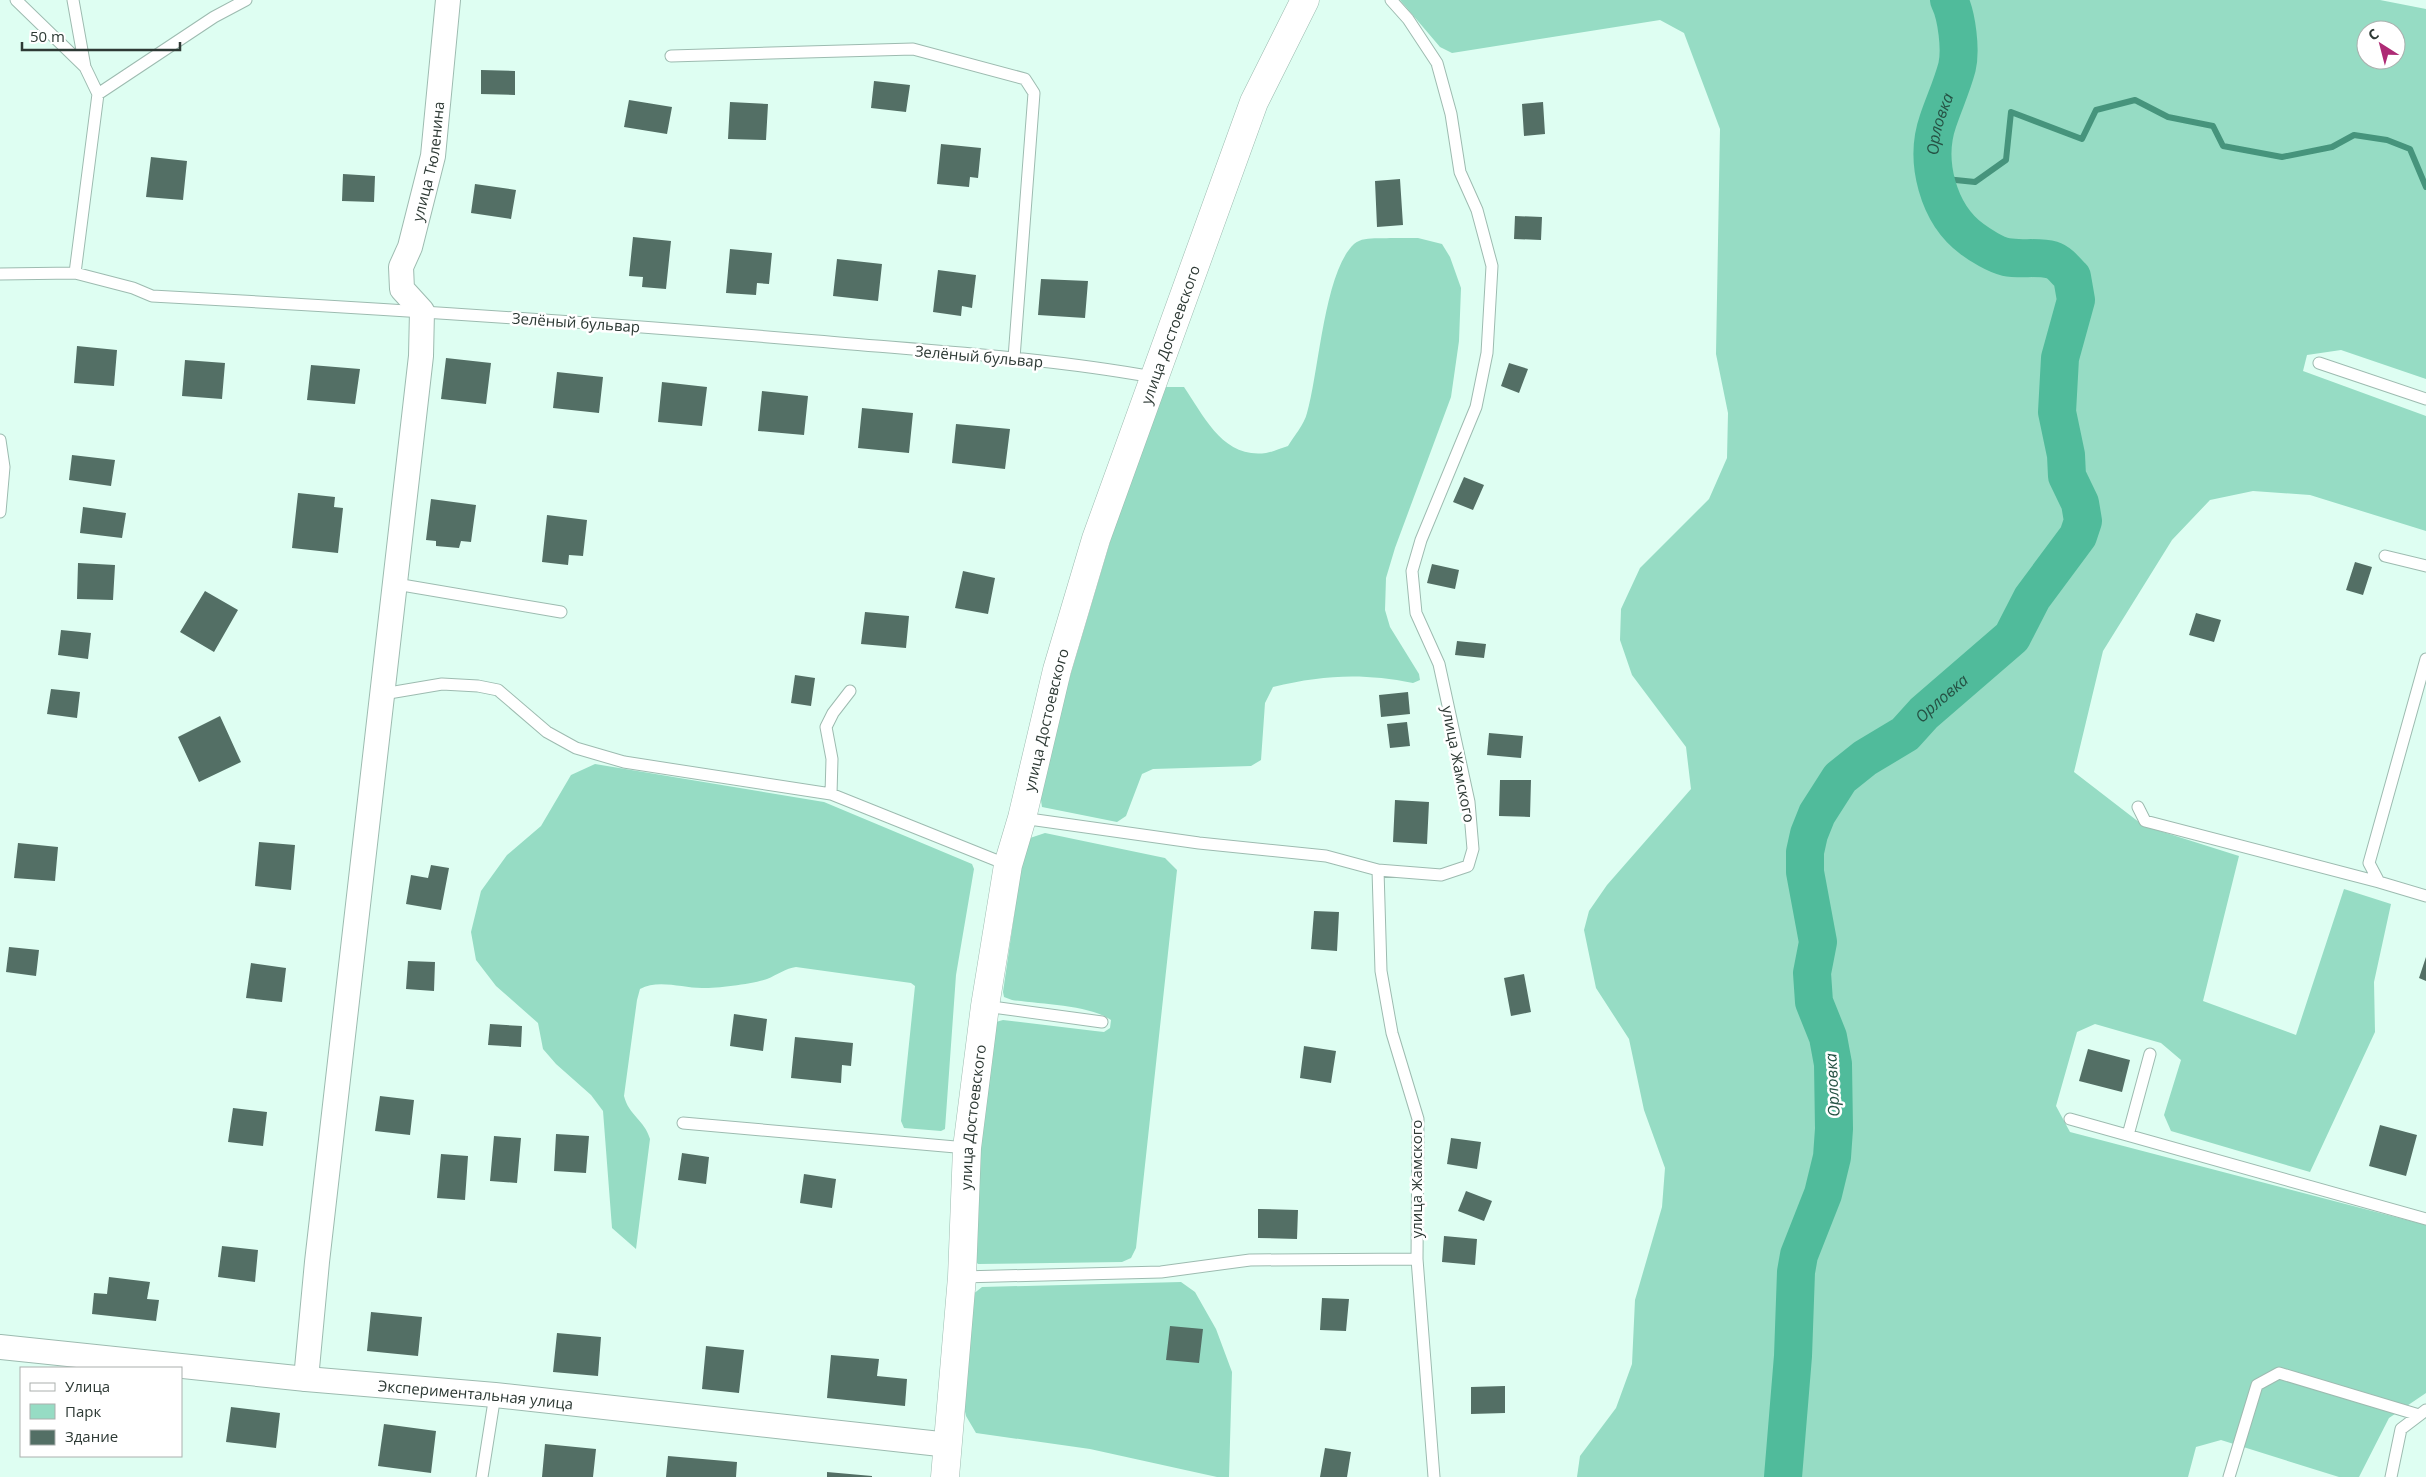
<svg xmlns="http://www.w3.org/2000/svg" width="2426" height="1477" viewBox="0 0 2426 1477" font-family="'Open Sans',sans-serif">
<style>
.green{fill:#96dcc4;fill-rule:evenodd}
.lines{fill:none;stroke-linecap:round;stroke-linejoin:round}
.stream{stroke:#46947c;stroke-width:6}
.river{stroke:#50bb9b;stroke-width:38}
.building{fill:#536f65}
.service-casing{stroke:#9dbbb0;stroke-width:13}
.minor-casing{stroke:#9dbbb0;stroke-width:26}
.secondary-casing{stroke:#9dbbb0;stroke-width:29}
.service{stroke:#fff;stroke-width:11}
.minor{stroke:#fff;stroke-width:24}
.secondary{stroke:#fff;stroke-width:28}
.labels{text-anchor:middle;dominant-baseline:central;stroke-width:5;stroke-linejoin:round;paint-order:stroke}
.street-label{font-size:15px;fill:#2d3934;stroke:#fff}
.water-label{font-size:16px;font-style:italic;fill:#255244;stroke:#fff}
</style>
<rect width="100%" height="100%" fill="#defef2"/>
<path class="green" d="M 1400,0 L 2380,0 L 2426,9 L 2426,379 L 2341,350 L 2307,355 L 2303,371 L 2426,416 L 2426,531 L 2310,495 L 2253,491 L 2210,500 L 2172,540 L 2103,651 L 2074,772 L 2144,826 L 2239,856 L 2203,1001 L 2296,1035 L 2344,889 L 2391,904 L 2374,982 L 2375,1032 L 2310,1172 L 2171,1131 L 2164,1115 L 2181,1060 L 2161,1043 L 2095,1024 L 2077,1032 L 2056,1106 L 2070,1132 L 2426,1225 L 2426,1393 L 2389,1418 L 2359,1477 L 2339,1477 L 2221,1440 L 2196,1447 L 2188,1477 L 1577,1477 L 1580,1456 L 1616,1408 L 1632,1364 L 1635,1300 L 1662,1207 L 1665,1168 L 1644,1110 L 1629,1039 L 1596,988 L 1584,930 L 1589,911 L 1607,885 L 1691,789 L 1686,747 L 1632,675 L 1620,640 L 1621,609 L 1640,568 L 1709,499 L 1727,458 L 1728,413 L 1716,354 L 1720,129 L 1684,33 L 1660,20 L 1452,53 L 1440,47 ZM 2366,30 L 2396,30 L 2396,60 L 2366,60 Z
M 1390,238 L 1418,238 L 1442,244 L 1450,257 L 1461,288 L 1459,341 L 1451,397 L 1395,548 L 1386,578 L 1385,610 L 1390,627 L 1419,674 L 1420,680 L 1413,683 C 1362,673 1324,675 1273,687 L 1265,703 L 1261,760 L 1251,766 L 1153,769 L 1142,774 L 1126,816 L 1117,822 L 1042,807 L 1039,787 L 1069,680 L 1116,522 L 1164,387 L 1184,387 C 1204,416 1223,459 1266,453 C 1273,452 1281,448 1288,446 C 1294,436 1304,425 1307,413 C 1319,373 1324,272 1354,244 C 1363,236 1379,239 1390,238 Z
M 595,764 L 824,802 L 972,864 L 974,869 L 956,975 L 945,1129 L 941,1131 L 904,1128 L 901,1121 L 915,986 L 911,983 L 796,967 C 786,968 777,975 767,979 C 751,984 719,988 702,988 C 682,988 658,979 640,989 L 637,1000 L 624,1096 C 629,1116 644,1119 650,1139 L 636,1249 L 612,1228 L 603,1111 L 591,1095 L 556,1064 L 543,1049 L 538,1023 L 496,986 L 476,960 L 471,932 L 481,891 L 507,855 L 541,826 L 571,775 Z
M 1045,833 L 1165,858 L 1177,870 L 1136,1248 L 1131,1258 L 1122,1262 L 978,1264 L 972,1258 L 969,1248 L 990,1032 L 996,1022 L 1003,1020 L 1095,1031 L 1104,1032 L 1110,1028 L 1111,1020 C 1090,1005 1038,1004 1012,1000 L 1004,997 L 1003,992 L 1023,854 L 1030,838 Z
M 1181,1282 L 1195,1292 L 1216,1329 L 1232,1372 L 1229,1477 L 1217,1477 L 1090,1449 L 976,1433 L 966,1416 L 962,1399 L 972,1295 L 982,1287 Z"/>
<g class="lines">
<path class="stream" d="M 1936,178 L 1975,182 L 2006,160 L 2011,112 L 2082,139 L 2096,110 L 2135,100 L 2168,117 L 2213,126 L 2223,146 L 2282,157 L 2332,147 L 2354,135 L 2387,140 L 2410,149 L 2426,187"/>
<path class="river" id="s1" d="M 1783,1477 L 1793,1356 L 1796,1272 L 1799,1255 L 1823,1194 L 1832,1157 L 1834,1129 L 1833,1064 L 1828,1037 L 1814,1002 L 1812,973 L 1818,942 L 1805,872 L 1805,852 L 1809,834 L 1817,814 L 1840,778 L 1865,758 L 1905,734 L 1924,713 L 2012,637 L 2032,598 L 2078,536 L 2083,521 L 2080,503 L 2067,476 L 2066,455 L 2057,412 L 2060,358 L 2076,300 L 2072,277 C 2067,272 2059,262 2052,260 C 2037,256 2021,260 2006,257 C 1996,255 1980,245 1972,239 C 1938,214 1924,161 1938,121 C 1944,103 1952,86 1957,67 C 1961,50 1957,16 1949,0"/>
</g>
<path class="building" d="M 481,70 L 515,71 L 515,95 L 481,94 Z
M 874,81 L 910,85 L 906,112 L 871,108 Z
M 629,100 L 672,107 L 667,134 L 624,127 Z
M 730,102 L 768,104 L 766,140 L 728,139 Z
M 1543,102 L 1545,134 L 1524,136 L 1522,104 Z
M 941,144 L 981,148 L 978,178 L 970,177 L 969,187 L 937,184 Z
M 151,157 L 187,161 L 183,200 L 146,197 Z
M 343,174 L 375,176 L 374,202 L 342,201 Z
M 1400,179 L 1403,225 L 1377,227 L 1375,181 Z
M 475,184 L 516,190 L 511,219 L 471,213 Z
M 1515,216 L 1542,217 L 1541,240 L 1514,239 Z
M 633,237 L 671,241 L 666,289 L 642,287 L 643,277 L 629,276 Z
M 730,249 L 772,253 L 769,284 L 757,283 L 756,295 L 726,293 Z
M 837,259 L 882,264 L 878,301 L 833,296 Z
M 938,270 L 976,275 L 972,308 L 962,306 L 961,316 L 933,312 Z
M 1041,279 L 1088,281 L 1085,318 L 1038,315 Z
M 77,346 L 117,350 L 114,386 L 74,383 Z
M 446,358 L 491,363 L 486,404 L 441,399 Z
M 185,360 L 225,363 L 222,399 L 182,396 Z
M 1509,363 L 1528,369 L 1519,393 L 1501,386 Z
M 311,365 L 360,369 L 355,404 L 307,400 Z
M 557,372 L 603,377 L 599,413 L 553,408 Z
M 662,382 L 707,387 L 702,426 L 658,422 Z
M 762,391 L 808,396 L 804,435 L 758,431 Z
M 862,408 L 913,413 L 909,453 L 858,448 Z
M 956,424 L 1010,429 L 1005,469 L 952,463 Z
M 72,455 L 115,460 L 111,486 L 69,480 Z
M 1464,477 L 1484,485 L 1473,510 L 1453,502 Z
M 298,493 L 335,497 L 334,507 L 343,508 L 338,553 L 292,548 Z
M 431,499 L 476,505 L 471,542 L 461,541 L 459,548 L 436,546 L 436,541 L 426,540 Z
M 83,507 L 126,513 L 122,538 L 80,533 Z
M 547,515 L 587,520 L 583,556 L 569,555 L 568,565 L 542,562 Z
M 2355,562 L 2372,567 L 2363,595 L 2346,590 Z
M 78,563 L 115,565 L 113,600 L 77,599 Z
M 1432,564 L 1459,570 L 1455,589 L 1427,583 Z
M 963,571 L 995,578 L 988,614 L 955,608 Z
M 205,591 L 238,610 L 214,652 L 180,632 Z
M 865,612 L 909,616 L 906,648 L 861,644 Z
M 2196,613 L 2221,620 L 2214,642 L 2189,635 Z
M 61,630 L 91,633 L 88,659 L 58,655 Z
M 1457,641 L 1486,644 L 1484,658 L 1455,655 Z
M 795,675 L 815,678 L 811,706 L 791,703 Z
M 51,689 L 80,692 L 77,718 L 47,714 Z
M 1408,692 L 1410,714 L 1381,717 L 1379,695 Z
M 220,716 L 241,762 L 199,782 L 178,737 Z
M 1407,722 L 1410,746 L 1390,748 L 1387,724 Z
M 1489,733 L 1523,736 L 1521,758 L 1487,755 Z
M 1500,780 L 1531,780 L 1530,817 L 1499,816 Z
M 1395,800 L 1429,802 L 1427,844 L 1393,842 Z
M 259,842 L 295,845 L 291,890 L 255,886 Z
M 18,843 L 58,847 L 55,881 L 14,878 Z
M 431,865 L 449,868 L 441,910 L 406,904 L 411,875 L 428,878 Z
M 1314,911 L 1339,912 L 1337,951 L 1311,949 Z
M 9,947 L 39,950 L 36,976 L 6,972 Z
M 2426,957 L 2426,981 L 2419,978 Z
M 408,961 L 435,962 L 434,991 L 406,989 Z
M 251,963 L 286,968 L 282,1002 L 246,998 Z
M 1524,974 L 1531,1012 L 1511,1016 L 1504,978 Z
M 734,1014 L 767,1019 L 763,1051 L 730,1046 Z
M 490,1024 L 522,1026 L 521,1047 L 488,1045 Z
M 795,1037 L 853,1043 L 851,1066 L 842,1065 L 841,1083 L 791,1078 Z
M 1304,1046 L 1336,1051 L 1331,1083 L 1300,1078 Z
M 2088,1049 L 2130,1060 L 2122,1092 L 2079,1081 Z
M 380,1096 L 414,1100 L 410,1135 L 375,1131 Z
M 233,1108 L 267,1112 L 263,1146 L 228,1142 Z
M 2380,1125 L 2417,1135 L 2406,1176 L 2369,1166 Z
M 556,1134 L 589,1136 L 586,1173 L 554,1171 Z
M 494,1136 L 521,1138 L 517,1183 L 490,1181 Z
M 1451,1138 L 1481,1142 L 1477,1169 L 1447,1164 Z
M 682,1153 L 709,1157 L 706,1184 L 678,1180 Z
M 441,1154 L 468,1156 L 465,1200 L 437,1198 Z
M 804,1174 L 836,1179 L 832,1208 L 800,1203 Z
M 1466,1191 L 1492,1201 L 1484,1221 L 1458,1211 Z
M 1258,1209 L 1298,1210 L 1297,1239 L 1258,1238 Z
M 1444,1236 L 1477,1239 L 1475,1265 L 1442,1262 Z
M 222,1246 L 258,1250 L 255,1282 L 218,1277 Z
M 109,1277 L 150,1282 L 147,1299 L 159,1300 L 156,1321 L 92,1314 L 94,1293 L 107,1294 Z
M 1322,1298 L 1349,1299 L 1346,1331 L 1320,1330 Z
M 371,1312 L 422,1317 L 418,1356 L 367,1351 Z
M 1170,1326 L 1203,1329 L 1199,1363 L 1166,1360 Z
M 557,1333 L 601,1337 L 598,1376 L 553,1372 Z
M 706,1346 L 744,1350 L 739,1393 L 702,1389 Z
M 831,1355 L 879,1359 L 877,1376 L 907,1379 L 905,1406 L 827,1398 Z
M 1505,1386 L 1505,1413 L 1471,1414 L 1471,1387 Z
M 231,1407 L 280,1413 L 276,1448 L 226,1442 Z
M 384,1424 L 436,1431 L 431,1473 L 378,1466 Z
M 545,1444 L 596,1449 L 593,1477 L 542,1477 Z
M 1325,1448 L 1351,1452 L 1347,1477 L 1320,1477 Z
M 668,1456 L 737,1462 L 736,1477 L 666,1477 Z
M 827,1472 L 872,1476 L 872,1477 L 827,1477 Z"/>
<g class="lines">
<g class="service-casing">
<path id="service" d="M 16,0 L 85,67 L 98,94 L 75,273
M 73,0 L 85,67
M 1391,0 L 1408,19 L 1437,63 L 1451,114 L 1460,172 L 1477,210 L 1492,266 L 1487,353 L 1476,407 L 1421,540 L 1412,571 L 1416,613 L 1439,664 L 1469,802 L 1473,849 L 1468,866 L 1441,875 L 1378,870 L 1381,971 L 1392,1033 L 1418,1119 L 1417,1259 L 1434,1477
M 671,56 L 913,49 L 1025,79 L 1034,93 L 1014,358
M 98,94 L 214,17 L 246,0
M 0,274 L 75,273 L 133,288 L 152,296 C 374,308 595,322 817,341 C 929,351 1042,357 1153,377
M 2319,363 L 2426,399
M 0,440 L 4,467 L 0,512
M 2385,556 L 2426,566
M 396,584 L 561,612
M 2426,659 L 2369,863 L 2379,882 L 2426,896
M 383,694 L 442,684 L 478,686 L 498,690 L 547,732 L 576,748 L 624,762 L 831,794 L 1008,865
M 831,794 L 832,759 L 826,727 L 833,713 L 850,691
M 2138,807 L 2145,821 L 2379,882
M 1022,818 L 1199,843 L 1326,856 L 1378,870
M 985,1006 L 1102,1022
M 2070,1119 L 2426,1219
M 683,1123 L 967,1148
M 2128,1135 L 2150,1054
M 962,1277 L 1161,1272 L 1250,1260 L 1417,1259
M 482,1477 L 495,1395
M 2229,1477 L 2257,1385 L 2279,1373 L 2419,1415
M 2391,1477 L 2401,1429 L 2426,1410"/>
</g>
<g class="minor-casing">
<g id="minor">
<path id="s2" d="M 0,1347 L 306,1379 L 495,1395 L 949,1445"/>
<path id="s3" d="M 306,1379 L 317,1262 L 421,356 L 422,311 L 402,289 L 401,267 L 410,247 L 433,156 L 448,0"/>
</g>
</g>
<g class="secondary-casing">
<g id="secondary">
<path id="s4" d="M 945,1477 L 962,1277 L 967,1148 L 985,1006 L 1008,865 L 1022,818 L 1057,670 L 1096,539 L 1254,102 L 1305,0"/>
</g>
</g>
<use href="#service" class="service"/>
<use href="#minor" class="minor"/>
<use href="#secondary" class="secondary"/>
</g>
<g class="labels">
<g class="street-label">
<text stroke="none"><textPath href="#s3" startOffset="1236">улица Тюленина</textPath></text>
<text transform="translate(576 322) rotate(4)">Зелёный бульвар</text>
<text stroke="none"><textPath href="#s4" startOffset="1171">улица Достоевского</textPath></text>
<text transform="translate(979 356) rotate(5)">Зелёный бульвар</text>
<text stroke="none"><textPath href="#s4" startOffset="766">улица Достоевского</textPath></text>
<text transform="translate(1459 764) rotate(79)">улица Жамского</text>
<text stroke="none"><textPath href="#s4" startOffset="361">улица Достоевского</textPath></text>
<text transform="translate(1416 1179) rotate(-90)">улица Жамского</text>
<text stroke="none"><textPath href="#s2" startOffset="478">Экспериментальная улица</textPath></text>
</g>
<g class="water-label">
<text stroke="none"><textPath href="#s1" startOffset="1569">Орловка</textPath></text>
<text stroke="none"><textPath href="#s1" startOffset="849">Орловка</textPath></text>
<text transform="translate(1832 1085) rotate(-93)">Орловка</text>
</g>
</g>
<rect x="20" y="1367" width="162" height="90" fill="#ffffff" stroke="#abb0ae"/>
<rect x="30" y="1383" width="25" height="8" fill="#ffffff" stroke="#abb0ae"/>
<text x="65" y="1392" font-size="15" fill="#2d3934">Улица</text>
<rect x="30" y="1404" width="25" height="15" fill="#96dcc4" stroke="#abb0ae"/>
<text x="65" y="1417" font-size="15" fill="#2d3934">Парк</text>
<rect x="30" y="1430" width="25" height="15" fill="#536f65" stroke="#abb0ae"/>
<text x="65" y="1442" font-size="15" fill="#2d3934">Здание</text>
<g transform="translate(2381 45) rotate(324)"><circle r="24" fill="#ffffff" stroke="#abb0ae"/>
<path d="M0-4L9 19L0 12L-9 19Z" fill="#ae2b75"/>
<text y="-8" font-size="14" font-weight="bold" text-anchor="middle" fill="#2d3934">С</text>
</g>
<path d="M22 42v8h158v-8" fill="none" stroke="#2d3934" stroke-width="2.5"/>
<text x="30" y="42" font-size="15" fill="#2d3934" stroke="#ffffff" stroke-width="4" paint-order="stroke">50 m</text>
</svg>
